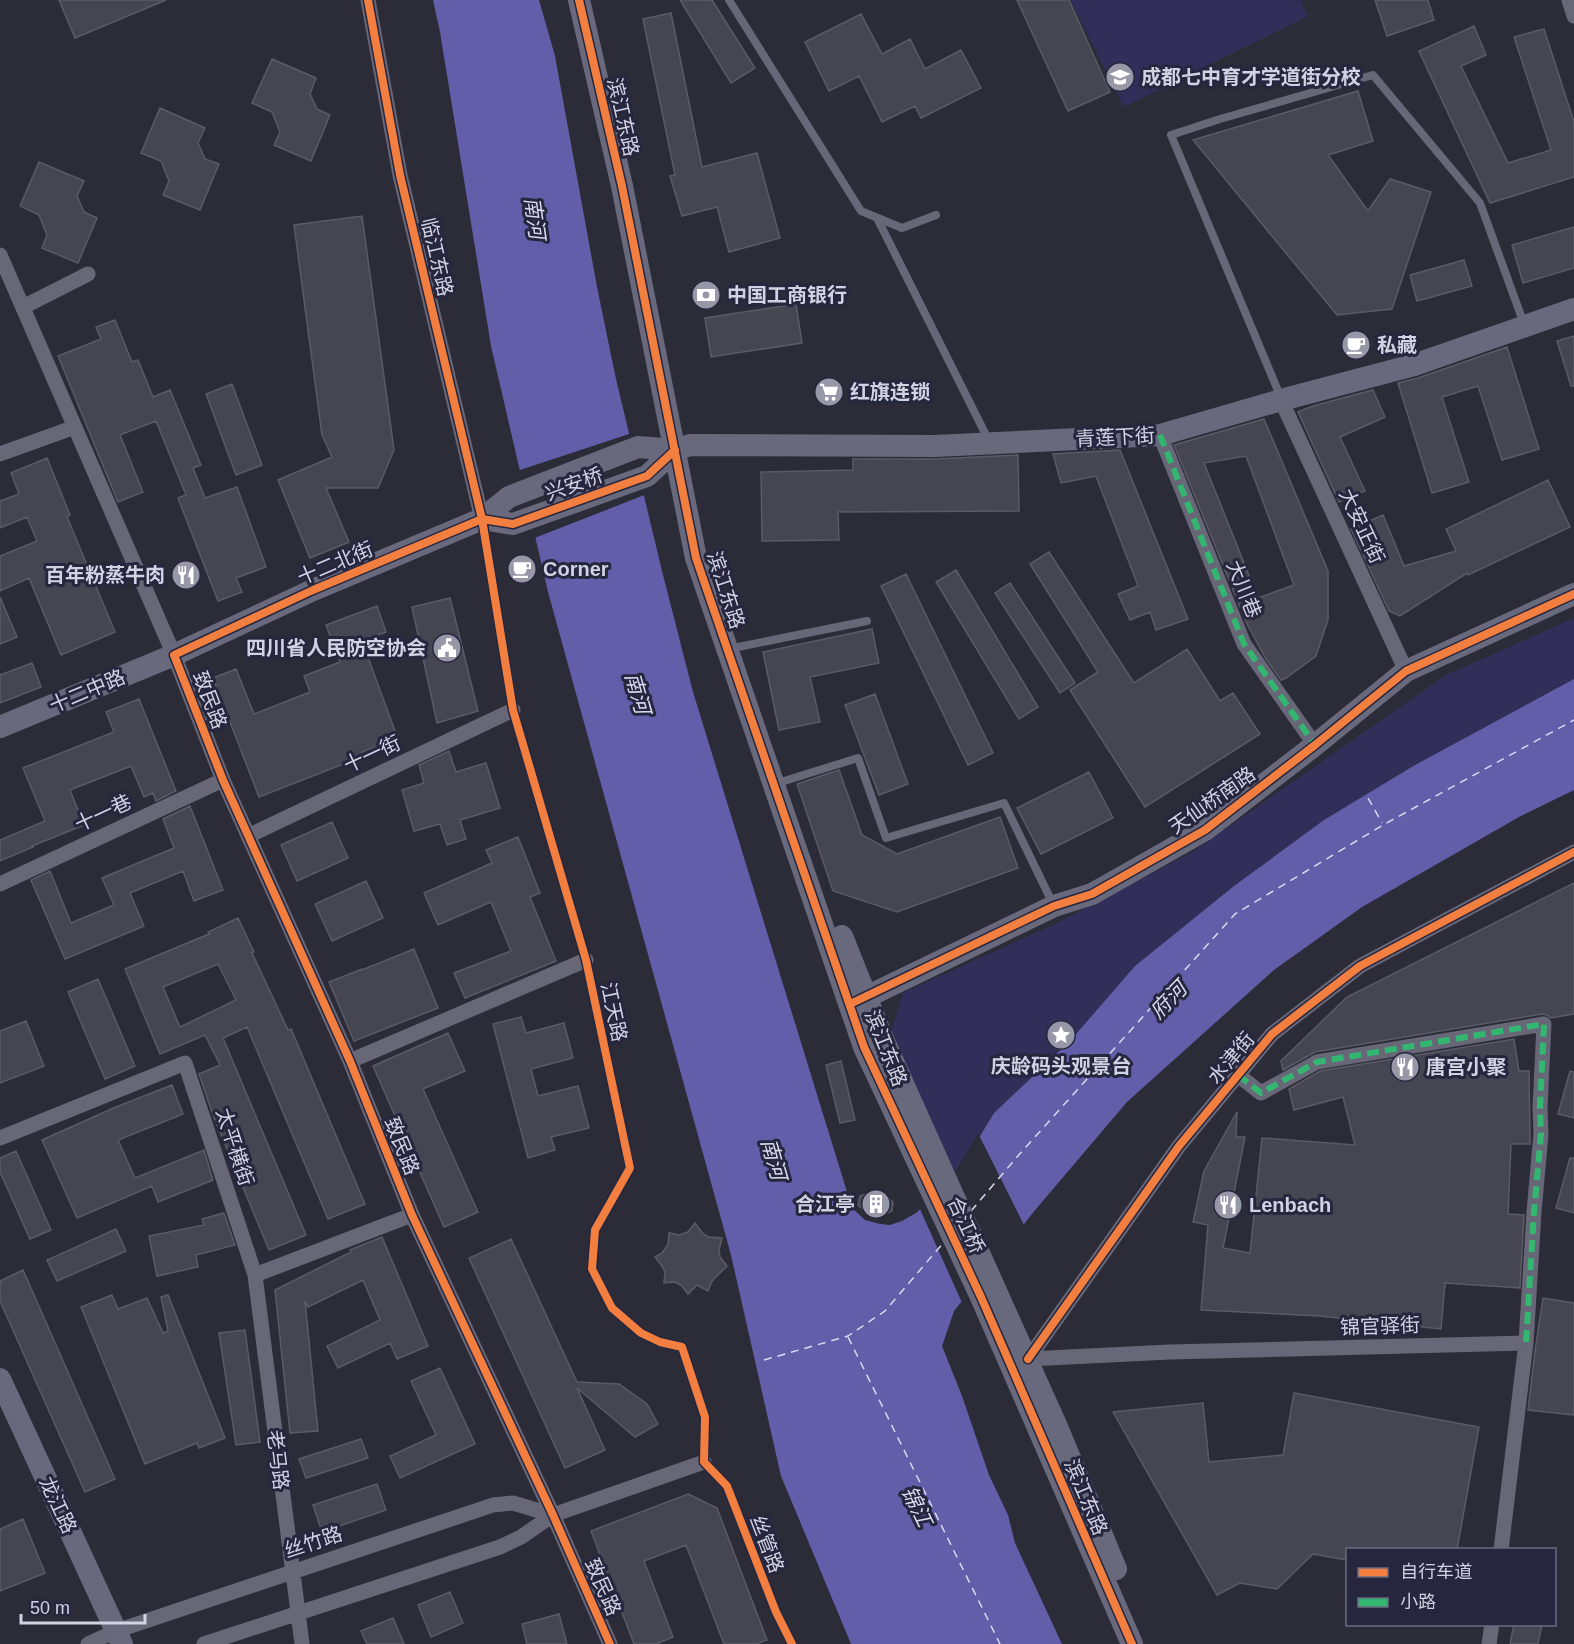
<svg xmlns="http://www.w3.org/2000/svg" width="1574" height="1644" viewBox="0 0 1574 1644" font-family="Arial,'Noto Sans SC',sans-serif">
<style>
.green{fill:#312f5a}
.water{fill:#625ea9}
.pier{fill:#2c2c39}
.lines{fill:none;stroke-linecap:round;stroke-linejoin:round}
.ferry{stroke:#d9d9f0;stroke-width:1.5;stroke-dasharray:8 6;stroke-linecap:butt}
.building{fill:#464652;stroke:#5b5b67;stroke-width:1.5;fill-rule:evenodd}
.lane{stroke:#676778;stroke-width:8}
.street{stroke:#676778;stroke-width:15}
.secondary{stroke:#69697d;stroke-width:22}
.quiet{stroke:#33b770;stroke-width:6;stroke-dasharray:12 6;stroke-linecap:butt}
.cycleway-casing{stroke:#26263f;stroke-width:11}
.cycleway{stroke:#f27e40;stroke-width:8}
.labels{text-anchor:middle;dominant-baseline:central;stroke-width:6;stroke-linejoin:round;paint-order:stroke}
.poi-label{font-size:20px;font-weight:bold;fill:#d1d2e2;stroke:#26263f;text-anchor:start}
.street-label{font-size:20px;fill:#d1d2e2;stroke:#26263f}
.water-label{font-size:21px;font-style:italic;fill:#d9d9f0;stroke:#26263f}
</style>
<rect width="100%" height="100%" fill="#2c2c39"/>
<path class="green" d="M 1070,0 L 1300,0 L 1308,16 L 1124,107 Z
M 1574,618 L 1574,679 L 1415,765 L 1324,820 L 1234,886 L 1135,966 L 1070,1041 L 994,1113 L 954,1179 L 888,1043 L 903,993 L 1057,923 L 1191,853 L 1446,675 Z"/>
<path class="water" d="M 433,0 L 539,0 L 555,56 L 597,287 L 616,379 L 662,571 L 693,692 L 852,1208 L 865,1220 L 880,1224 L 890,1225 L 902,1221 L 916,1213 L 954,1179 L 994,1113 L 1070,1041 L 1135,966 L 1234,886 L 1324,820 L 1415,765 L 1574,679 L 1574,790 L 1519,817 L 1362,907 L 1274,970 L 1127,1102 L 1036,1209 L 954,1311 L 942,1346 L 962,1396 L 989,1475 L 1008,1515 L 1015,1543 L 1062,1644 L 851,1644 L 781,1476 L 731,1255 L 548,592 L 491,346 L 440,32 Z"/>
<path class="pier" d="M 632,433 L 647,494 L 532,539 L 517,471 Z
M 978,1133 L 1025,1227 L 963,1305 L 919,1207 L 952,1177 Z"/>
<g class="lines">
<path class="ferry" d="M 1368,798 L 1382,823
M 971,1211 L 1017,1157 L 1235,914 L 1383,825 L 1574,720
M 848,1337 L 1000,1644
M 764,1360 L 848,1336 L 885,1311 L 944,1242"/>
</g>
<path class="building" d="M 59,0 L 166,0 L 75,38 Z
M 680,0 L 712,0 L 755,68 L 731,83 Z
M 1017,0 L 1069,0 L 1110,92 L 1068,111 Z
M 1375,0 L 1428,0 L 1434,20 L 1387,36 Z
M 671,13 L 702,167 L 757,153 L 780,238 L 729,252 L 717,207 L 682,216 L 670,176 L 675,175 L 643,19 Z
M 861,14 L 882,54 L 910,39 L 925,69 L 961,50 L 981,88 L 921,118 L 915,106 L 882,122 L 859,76 L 829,91 L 805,42 Z
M 1474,26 L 1486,55 L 1461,66 L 1508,163 L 1551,150 L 1514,37 L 1544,29 L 1574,122 L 1574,177 L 1490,203 L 1419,51 Z
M 272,59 L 316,78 L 310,94 L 317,109 L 330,115 L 311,161 L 274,145 L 280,132 L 272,112 L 252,103 Z
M 1358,91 L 1373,141 L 1328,155 L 1368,211 L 1390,179 L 1431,192 L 1392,309 L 1337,315 L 1193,140 Z
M 160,108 L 205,128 L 198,143 L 205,159 L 219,164 L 200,210 L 163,195 L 169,181 L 161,161 L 141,153 Z
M 39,162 L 84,181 L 77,196 L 84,212 L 97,218 L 78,263 L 42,248 L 47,235 L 39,215 L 20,206 Z
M 362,216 L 394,450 L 378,488 L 326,488 L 349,542 L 310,558 L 278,480 L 332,457 L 322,435 L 294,225 Z
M 1574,227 L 1574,268 L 1523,283 L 1512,245 Z
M 1464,260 L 1472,286 L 1417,301 L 1410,275 Z
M 796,304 L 802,343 L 711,357 L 705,318 Z
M 115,320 L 132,362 L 138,360 L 153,397 L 170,390 L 201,465 L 193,468 L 205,498 L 237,487 L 266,567 L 236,578 L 242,592 L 218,601 L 178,498 L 186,495 L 156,421 L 120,435 L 143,492 L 118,502 L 58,356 L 101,339 L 96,327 Z
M 1574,336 L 1574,386 L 1571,386 L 1557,341 Z
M 1507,347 L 1539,449 L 1502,460 L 1478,386 L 1442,397 L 1469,482 L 1432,493 L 1398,383 L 1418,378 Z
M 232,384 L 262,465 L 236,475 L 206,394 Z
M 1373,390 L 1385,417 L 1340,437 L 1365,491 L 1339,502 L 1298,412 L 1313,406 Z
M 1264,419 L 1328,571 L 1328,620 L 1316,656 L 1286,678 L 1281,680 L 1266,659 L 1247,624 L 1174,445 ZM 1246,456 L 1294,585 L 1258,598 L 1204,463 Z
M 1120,450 L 1188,619 L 1156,630 L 1150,612 L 1130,620 L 1118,594 L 1138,586 L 1096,476 L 1061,483 L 1053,454 Z
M 1018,455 L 1019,511 L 838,512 L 839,540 L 762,541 L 761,472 L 853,470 L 853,459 L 935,459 Z
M 47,458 L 70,515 L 67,517 L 115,632 L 61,655 L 29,578 L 0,591 L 0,556 L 37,541 L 27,517 L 0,528 L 0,501 L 19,494 L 11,473 Z
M 1548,480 L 1570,527 L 1468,575 L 1467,573 L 1400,616 L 1389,611 L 1351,529 L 1383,515 L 1404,566 L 1456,551 L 1446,529 Z
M 1049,552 L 1134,683 L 1187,649 L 1220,701 L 1233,693 L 1260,734 L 1145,807 L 1070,690 L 1098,672 L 1030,564 Z
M 956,570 L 1038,707 L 1019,719 L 936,582 Z
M 906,574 L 993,753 L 968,765 L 881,586 Z
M 1010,583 L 1075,683 L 1060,693 L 995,593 Z
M 0,597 L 17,637 L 0,644 Z
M 450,598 L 478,711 L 437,723 L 412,607 Z
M 377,606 L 386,632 L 362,641 L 398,739 L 362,752 L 364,756 L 259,797 L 213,678 L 236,669 L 254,714 L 310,692 L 304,676 L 340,662 L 326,625 Z
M 872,629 L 879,663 L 810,677 L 820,722 L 779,730 L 763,652 Z
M 32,663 L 41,687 L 0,703 L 0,675 Z
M 875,694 L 908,784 L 879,795 L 845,705 Z
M 139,699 L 176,791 L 156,801 L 153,793 L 144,797 L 131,766 L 70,790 L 84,825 L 32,846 L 33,847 L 0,861 L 0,840 L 45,821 L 23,768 L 114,732 L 106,712 Z
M 449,751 L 456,772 L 486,763 L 500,808 L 460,820 L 466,839 L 447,845 L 440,824 L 414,831 L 402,790 L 424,783 L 419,765 Z
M 839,770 L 862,835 L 897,854 L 1000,817 L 1018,868 L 897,912 L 833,891 L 797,784 Z
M 1089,772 L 1113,818 L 1041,854 L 1017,808 Z
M 190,806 L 223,890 L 194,901 L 183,871 L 130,893 L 144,926 L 65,959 L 31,880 L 50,871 L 71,923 L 114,905 L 102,878 L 174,848 L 163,819 Z
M 332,822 L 348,858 L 297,881 L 281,845 Z
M 518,837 L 540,893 L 530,897 L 556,961 L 465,998 L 454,973 L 511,951 L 491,902 L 438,925 L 424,893 L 492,863 L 486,850 Z
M 366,881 L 383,918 L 332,941 L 315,904 Z
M 1574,883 L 1574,1014 L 1551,1018 L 1547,1015 L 1542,1014 L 1315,1052 L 1283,1070 L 1281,1061 L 1347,997 Z
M 238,918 L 254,952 L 252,953 L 288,1030 L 291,1029 L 365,1204 L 328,1219 L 247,1027 L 223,1038 L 306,1235 L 269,1250 L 213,1115 L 199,1074 L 220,1065 L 205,1035 L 160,1054 L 125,969 L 209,934 L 208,932 ZM 218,964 L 236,1000 L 180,1027 L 163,987 Z
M 414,949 L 438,1008 L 354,1041 L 329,982 L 362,969 L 362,970 Z
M 98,979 L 135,1066 L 105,1079 L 68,992 Z
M 521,1017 L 526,1033 L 564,1023 L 573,1058 L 531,1069 L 538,1096 L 578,1086 L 589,1128 L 551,1137 L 555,1150 L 528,1158 L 493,1024 Z
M 26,1021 L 44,1066 L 0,1083 L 0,1031 Z
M 448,1033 L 465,1071 L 423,1089 L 478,1212 L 444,1227 L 373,1066 Z
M 1514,1039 L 1519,1071 L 1529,1071 L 1530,1144 L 1511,1144 L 1508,1214 L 1524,1215 L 1520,1288 L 1445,1283 L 1441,1329 L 1320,1316 L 1201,1310 L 1208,1225 L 1193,1222 L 1204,1171 L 1237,1112 L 1236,1137 L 1245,1137 L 1223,1248 L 1250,1253 L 1262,1138 L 1355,1145 L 1343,1097 L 1294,1110 L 1289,1089 L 1320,1071 Z
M 841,1061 L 855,1120 L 840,1123 L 826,1065 Z
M 1570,1071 L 1574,1072 L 1574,1118 L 1558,1114 Z
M 172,1085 L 183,1114 L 118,1140 L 135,1178 L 204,1150 L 213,1180 L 158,1202 L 152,1186 L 77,1218 L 42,1140 L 116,1107 Z
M 16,1151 L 51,1230 L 30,1239 L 0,1172 L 0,1158 Z
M 1570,1158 L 1574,1158 L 1574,1213 L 1556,1208 Z
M 869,1193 L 876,1200 L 885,1196 L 893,1202 L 892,1211 L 883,1215 L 875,1209 L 866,1212 L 858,1205 L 860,1196 Z
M 224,1213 L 235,1245 L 196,1255 L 198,1267 L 157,1276 L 149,1236 L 204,1225 L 202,1219 Z
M 695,1223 L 703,1234 L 709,1237 L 722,1238 L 719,1250 L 720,1257 L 727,1266 L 712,1281 L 708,1291 L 697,1285 L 688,1294 L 682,1286 L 675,1282 L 664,1283 L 665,1272 L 662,1266 L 655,1257 L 662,1253 L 668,1244 L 669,1233 L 679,1235 L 688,1232 Z
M 116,1229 L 126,1251 L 57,1281 L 47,1260 Z
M 382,1237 L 428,1346 L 397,1359 L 390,1343 L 338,1368 L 327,1346 L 380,1320 L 363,1280 L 308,1307 L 305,1301 L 318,1431 L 290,1433 L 275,1290 L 351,1252 L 350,1250 Z
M 511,1239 L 577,1382 L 619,1384 L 647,1404 L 658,1424 L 635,1437 L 577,1388 L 605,1450 L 565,1468 L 469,1258 Z
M 23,1270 L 115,1479 L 85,1492 L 0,1301 L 0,1281 Z
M 112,1295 L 118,1309 L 147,1298 L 163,1333 L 168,1331 L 161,1297 L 168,1295 L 225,1438 L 199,1448 L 197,1443 L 145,1464 L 81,1307 Z
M 1543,1298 L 1574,1303 L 1574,1415 L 1528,1410 L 1535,1351 Z
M 245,1330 L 260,1442 L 236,1445 L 219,1333 Z
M 440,1368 L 475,1444 L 400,1478 L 390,1456 L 436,1435 L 411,1381 Z
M 1294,1393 L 1479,1427 L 1457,1550 L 1347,1550 L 1347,1560 L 1313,1554 L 1277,1589 L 1240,1583 L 1217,1595 L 1113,1412 L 1203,1403 L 1209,1462 L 1283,1455 Z
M 361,1439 L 368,1458 L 306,1478 L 299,1459 Z
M 377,1484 L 386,1510 L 322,1532 L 313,1505 Z
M 688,1494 L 717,1508 L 767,1640 L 756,1644 L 724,1644 L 686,1545 L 644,1561 L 673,1637 L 656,1644 L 634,1644 L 591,1531 Z
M 23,1519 L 45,1573 L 0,1591 L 0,1529 Z
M 450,1592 L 463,1623 L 431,1637 L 418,1605 Z
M 559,1614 L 567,1644 L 527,1644 L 522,1624 Z
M 393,1618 L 404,1644 L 367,1644 L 361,1631 Z
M 1514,1624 L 1542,1624 L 1538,1644 L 1510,1644 Z"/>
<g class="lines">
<path class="lane" d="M 729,0 L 861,211 L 902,228 L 936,215
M 877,218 L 988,439
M 1281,398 L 1171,135 L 1220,119 L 1373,75 L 1480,203 L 1524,324
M 738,647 L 867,621
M 781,782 L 858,758 L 886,838 L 1004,803 L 1053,904"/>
<path class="street" d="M 368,0 L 400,175 L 482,519
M 1569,0 L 1574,16
M 0,255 L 174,655 L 223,780 L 350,1061 L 412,1215 L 553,1515 L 610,1644
M 23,307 L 88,274
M 1281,400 L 1406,671
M 1160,435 L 1244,644 L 1315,745
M 0,454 L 75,427
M 248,836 L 513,710
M 0,884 L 223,780
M 350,1061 L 586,960
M 1238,1075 L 1261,1093 L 1317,1062 L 1544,1024 L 1540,1108 L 1541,1134 L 1534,1212 L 1526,1343
M 0,1138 L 185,1063 L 255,1275 L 302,1644
M 255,1275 L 412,1215
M 1028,1359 L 1179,1146 L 1272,1034 L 1360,966 L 1574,852
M 1028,1359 L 1170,1352 L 1526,1343 L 1501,1550
M 88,1644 L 116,1631 L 493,1505 L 513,1503 L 553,1515
M 204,1644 L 500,1547 L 521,1537 L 553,1515 L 704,1462
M 1489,1644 L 1492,1624"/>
<path class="secondary" d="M 579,0 L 622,186 L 696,558 L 864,1047 L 981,1297 L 1132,1644
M 482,519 L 509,497 L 638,447 L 675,450
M 0,727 L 174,655 L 313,590 L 482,519 L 513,524 L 647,476 L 675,450 L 690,445 L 935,446 L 1160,435 L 1281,400 L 1414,365 L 1574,309
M 842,936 L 883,1039 L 1057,1427 L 1116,1569
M 852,1004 L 1054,906 L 1092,894 L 1205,830 L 1315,745 L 1406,671 L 1574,594
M 0,1379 L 122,1644"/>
<path class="quiet" d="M 1160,435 L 1244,644 L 1315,745
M 1238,1075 L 1261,1093 L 1317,1062 L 1544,1024 L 1540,1108 L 1541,1134 L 1534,1212 L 1526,1343"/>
<g class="cycleway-casing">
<path id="cycleway" d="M 368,0 L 400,175 L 482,519 L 513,710 L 586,960 L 630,1168 L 595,1230 L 592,1269 L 612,1308 L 641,1333 L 660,1342 L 682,1347 L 705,1417 L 704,1462 L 727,1486 L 776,1612 L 792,1644
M 579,0 L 622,186 L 696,558 L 864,1047 L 981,1297 L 1132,1644
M 850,1004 L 1054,906 L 1092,894 L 1205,830 L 1315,745 L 1406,671 L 1574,594
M 1028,1359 L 1179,1146 L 1272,1034 L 1360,966 L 1574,852
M 610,1644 L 553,1515 L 412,1215 L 350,1061 L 223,780 L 174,655 L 313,590 L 482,519 L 513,524 L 647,476 L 675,450"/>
</g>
<use href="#cycleway" class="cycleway"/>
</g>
<defs>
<g id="school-disc" transform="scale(1.5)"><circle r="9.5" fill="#9798a7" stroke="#26263f"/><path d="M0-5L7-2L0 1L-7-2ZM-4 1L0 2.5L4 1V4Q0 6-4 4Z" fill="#fff"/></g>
<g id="bank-disc" transform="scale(1.5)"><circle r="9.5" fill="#9798a7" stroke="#26263f"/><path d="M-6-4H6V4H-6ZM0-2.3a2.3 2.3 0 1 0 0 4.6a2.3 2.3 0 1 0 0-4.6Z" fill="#fff"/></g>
<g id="cafe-disc" transform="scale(1.5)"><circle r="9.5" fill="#9798a7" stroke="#26263f"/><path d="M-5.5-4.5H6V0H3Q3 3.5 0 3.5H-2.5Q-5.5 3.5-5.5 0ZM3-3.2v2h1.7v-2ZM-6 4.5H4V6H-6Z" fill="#fff"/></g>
<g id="supermarket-disc" transform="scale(1.5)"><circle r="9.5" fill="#9798a7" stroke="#26263f"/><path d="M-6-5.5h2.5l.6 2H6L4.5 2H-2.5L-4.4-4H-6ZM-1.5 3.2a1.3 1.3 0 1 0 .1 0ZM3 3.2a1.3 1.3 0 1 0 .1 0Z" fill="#fff"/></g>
<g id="restaurant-disc" transform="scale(1.5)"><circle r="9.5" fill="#9798a7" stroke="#26263f"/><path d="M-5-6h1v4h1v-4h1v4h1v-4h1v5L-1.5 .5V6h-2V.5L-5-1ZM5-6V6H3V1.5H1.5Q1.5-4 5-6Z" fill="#fff"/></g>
<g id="civic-disc" transform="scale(1.5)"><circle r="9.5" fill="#9798a7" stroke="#26263f"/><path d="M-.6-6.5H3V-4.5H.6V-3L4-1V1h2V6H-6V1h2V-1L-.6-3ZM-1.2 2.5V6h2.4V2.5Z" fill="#fff"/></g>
<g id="sight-disc" transform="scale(1.5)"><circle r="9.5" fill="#9798a7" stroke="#26263f"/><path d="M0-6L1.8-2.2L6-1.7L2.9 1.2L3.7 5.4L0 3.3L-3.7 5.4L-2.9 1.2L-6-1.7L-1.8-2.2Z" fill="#fff"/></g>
<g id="building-disc" transform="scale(1.5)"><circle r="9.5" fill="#9798a7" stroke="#26263f"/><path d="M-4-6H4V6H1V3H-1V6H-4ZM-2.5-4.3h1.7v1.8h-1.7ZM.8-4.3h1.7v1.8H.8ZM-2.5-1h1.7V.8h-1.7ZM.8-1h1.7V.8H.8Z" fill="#fff"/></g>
</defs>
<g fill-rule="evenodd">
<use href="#school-disc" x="1120" y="77"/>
<use href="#bank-disc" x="706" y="295"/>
<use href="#cafe-disc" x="1356" y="345"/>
<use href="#supermarket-disc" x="829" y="392"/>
<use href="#cafe-disc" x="522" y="569"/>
<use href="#restaurant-disc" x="186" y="575"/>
<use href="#civic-disc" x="447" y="648"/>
<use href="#sight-disc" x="1061" y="1035"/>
<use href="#restaurant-disc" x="1405" y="1067"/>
<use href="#building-disc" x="876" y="1204"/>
<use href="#restaurant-disc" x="1228" y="1205"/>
</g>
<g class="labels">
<g class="poi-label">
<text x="1141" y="77">成都七中育才学道街分校</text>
<text x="727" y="295">中国工商银行</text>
<text x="1377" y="345">私藏</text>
<text x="850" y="392">红旗连锁</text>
<text x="543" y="569">Corner</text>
<text x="165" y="575" text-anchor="end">百年粉蒸牛肉</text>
<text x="426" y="648" text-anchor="end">四川省人民防空协会</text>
<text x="1061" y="1066" text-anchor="middle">庆龄码头观景台</text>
<text x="1426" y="1067">唐宫小聚</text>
<text x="855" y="1204" text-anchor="end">合江亭</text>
<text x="1249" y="1205">Lenbach</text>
</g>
<g class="street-label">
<text transform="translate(623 117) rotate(77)">滨江东路</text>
<text transform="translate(437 257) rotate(77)">临江东路</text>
<text transform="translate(1115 437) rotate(-3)">青莲下街</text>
<text transform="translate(574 484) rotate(-20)">兴安桥</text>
<text transform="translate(1362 526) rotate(65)">大安正街</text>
<text transform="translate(335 563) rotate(-23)">十二北街</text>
<text transform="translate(1244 589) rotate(68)">大川巷</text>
<text transform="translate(726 590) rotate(72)">滨江东路</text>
<text transform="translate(87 691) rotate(-23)">十二中路</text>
<text transform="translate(210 700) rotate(69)">致民路</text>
<text transform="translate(372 754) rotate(-25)">十一街</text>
<text transform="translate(1212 800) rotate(-35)">天仙桥南路</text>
<text transform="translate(103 813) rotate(-25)">十一巷</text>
<text transform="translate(614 1012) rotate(78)">江天路</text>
<text transform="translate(886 1048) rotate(68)">滨江东路</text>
<text transform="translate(1231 1058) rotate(-50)">水津街</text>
<text transform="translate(402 1146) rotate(68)">致民路</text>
<text transform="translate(235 1147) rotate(72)">太平横街</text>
<text transform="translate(966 1225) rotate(65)">合江桥</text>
<text transform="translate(1380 1326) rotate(-2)">锦官驿街</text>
<text transform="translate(278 1460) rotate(83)">老马路</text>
<text transform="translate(1086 1497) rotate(67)">滨江东路</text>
<text transform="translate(58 1505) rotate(65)">龙江路</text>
<text transform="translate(313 1542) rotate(-18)">丝竹路</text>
<text transform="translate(767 1544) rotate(69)">丝管路</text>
<text transform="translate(603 1587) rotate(66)">致民路</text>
</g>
<g class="water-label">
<text transform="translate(535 218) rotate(82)">南河</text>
<text transform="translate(638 693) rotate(74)">南河</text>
<text transform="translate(1168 1000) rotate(-46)">府河</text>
<text transform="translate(774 1159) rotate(74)">南河</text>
<text transform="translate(917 1506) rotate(64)">锦江</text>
</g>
</g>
<rect x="1346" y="1548" width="210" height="78" fill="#26263f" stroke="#6a6b80" stroke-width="1.5"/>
<rect x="1358" y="1568" width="30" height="9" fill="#f27e40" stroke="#6a6b80" stroke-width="1.5"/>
<text x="1400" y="1578" font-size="18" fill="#d1d2e2">自行车道</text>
<rect x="1358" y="1598" width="30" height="9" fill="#33b770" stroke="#6a6b80" stroke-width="1.5"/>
<text x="1400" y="1608" font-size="18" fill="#d1d2e2">小路</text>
<path d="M21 1614v9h124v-9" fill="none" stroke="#d1d2e2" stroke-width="3"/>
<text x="30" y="1614" font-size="18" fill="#d1d2e2" stroke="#26263f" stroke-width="4.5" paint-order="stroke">50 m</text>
</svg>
